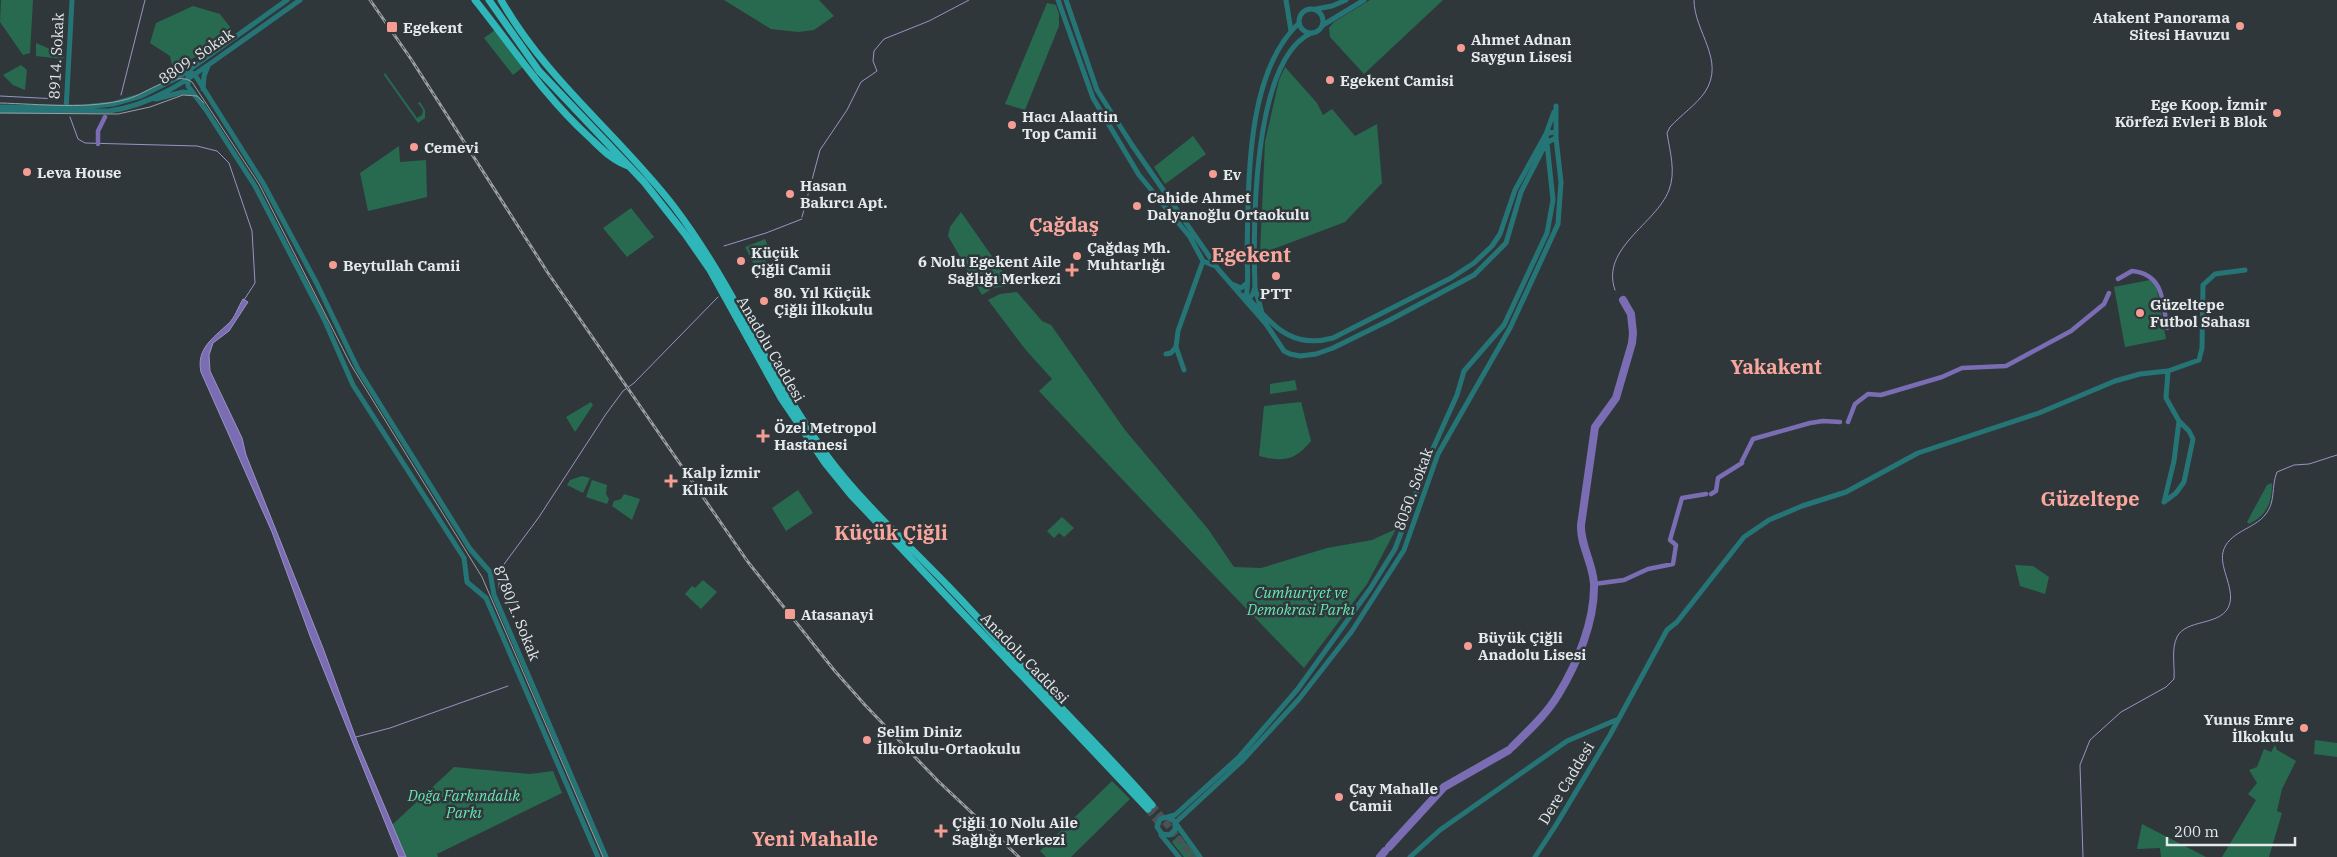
<svg xmlns="http://www.w3.org/2000/svg" width="2337" height="857" viewBox="0 0 2337 857" font-family="'IBM Plex Serif',serif">
<style>
.green{fill:#276a50}
.water{fill:#7a6db4;stroke:#9a92c4}
.lines{fill:none;stroke-linecap:round;stroke-linejoin:round}
.stream{stroke:#9a92c4;stroke-width:1}
.canal{stroke:#7a6db4;stroke-width:4.5}
.river{stroke:#7a6db4;stroke-width:8}
.trunk-tunnel{stroke:#4b5255;stroke-width:7;stroke-dasharray:7 3.5;stroke-linecap:butt}
.tertiary{stroke:#257576;stroke-width:5}
.trunk{stroke:#2eb6b8;stroke-width:7}
.tram{stroke:#9a9fa2;stroke-width:1}
.rail-casing{stroke:#9a9fa2;stroke-width:3}
.rail{stroke:#30373b;stroke-width:1;stroke-dasharray:4;stroke-linecap:butt}
.poi-dot{fill:#f59c93;stroke:#30373b;stroke-width:2}
.labels{text-anchor:middle;dominant-baseline:central;stroke-width:5;stroke-linejoin:round;paint-order:stroke}
.poi-label{font-size:15px;font-weight:bold;fill:#e4e9eb;stroke:#30373b;text-anchor:start}
.street-label{font-size:15px;fill:#e4e9eb;stroke:#30373b}
.park-label{font-size:15px;font-style:italic;fill:#66e8b4;stroke:#30373b}
.district-label{font-size:20px;font-weight:bold;fill:#f9a69d;stroke:#30373b}
</style>
<rect width="100%" height="100%" fill="#30373b"/>
<path class="green" d="M 1,0 L 33,0 L 30,53 L 23,55 L 0,22 Z
M 724,0 L 819,0 L 834,16 L 814,30 L 798,32 L 771,29 Z
M 1370,0 L 1443,0 L 1364,74 L 1330,37 L 1329,28 L 1334,22 Z
M 1047,3 L 1056,5 L 1059,14 L 1059,26 L 1025,110 L 1005,104 Z
M 193,6 L 220,14 L 233,31 L 170,74 L 172,66 L 170,56 L 150,43 L 156,23 Z
M 495,30 L 523,67 L 513,75 L 484,38 Z
M 36,43 L 64,55 L 63,59 L 36,56 Z
M 21,65 L 27,70 L 25,90 L 13,85 L 3,75 Z
M 1285,67 L 1317,103 L 1323,115 L 1332,109 L 1355,136 L 1377,124 L 1382,183 L 1345,222 L 1260,254 L 1265,142 L 1279,80 Z
M 385,73 L 417,118 L 422,115 L 423,110 L 418,103 L 420,102 L 425,110 L 425,118 L 418,123 L 384,75 Z
M 1193,136 L 1206,154 L 1165,184 L 1154,167 Z
M 399,146 L 400,162 L 426,160 L 427,197 L 368,211 L 360,173 Z
M 631,208 L 654,237 L 627,257 L 603,228 Z
M 961,212 L 1012,285 L 993,288 L 982,295 L 948,236 L 950,227 Z
M 765,239 L 771,255 L 765,258 L 767,266 L 758,272 L 745,247 Z
M 2155,279 L 2166,339 L 2125,347 L 2114,287 Z
M 1017,292 L 1042,321 L 1051,325 L 1125,430 L 1208,529 L 1234,567 L 1261,568 L 1327,548 L 1372,540 L 1396,529 L 1367,584 L 1304,668 C 1215,577 1126,484 1039,391 L 1052,379 L 1025,349 L 988,300 L 1000,294 Z
M 1295,380 L 1297,390 L 1270,394 L 1270,384 Z
M 591,402 L 593,405 L 575,432 L 566,417 Z
M 1301,402 L 1311,441 C 1295,461 1283,462 1259,456 L 1264,406 Z
M 582,476 L 590,478 L 583,493 L 567,485 L 570,480 Z
M 592,480 L 607,485 L 606,494 L 609,499 L 607,504 L 586,497 Z
M 2272,483 C 2272,503 2267,515 2249,524 L 2247,522 L 2267,485 Z
M 798,490 L 813,513 L 786,531 L 772,508 Z
M 624,494 L 640,499 L 632,520 L 612,506 L 614,501 L 621,499 Z
M 1062,517 L 1074,528 L 1064,537 L 1059,533 L 1054,538 L 1047,531 Z
M 2015,565 L 2033,566 L 2049,577 L 2045,594 L 2020,586 Z
M 703,580 L 717,592 L 701,609 L 685,594 L 692,586 L 695,588 Z
M 2315,740 L 2337,743 L 2337,757 L 2314,754 Z
M 2275,745 L 2277,750 L 2296,761 L 2282,789 L 2277,811 L 2282,813 L 2269,857 L 2222,857 L 2256,800 L 2248,794 L 2257,783 L 2249,770 L 2257,767 L 2264,749 L 2271,752 Z
M 454,767 L 530,774 L 553,771 L 562,793 L 437,854 L 438,857 L 406,857 L 392,825 Z
M 1112,781 L 1130,799 L 1071,857 L 1046,857 L 1040,851 Z
M 2142,824 L 2206,857 L 2161,857 L 2160,848 L 2137,849 Z
M 1179,835 L 1198,857 L 1184,857 L 1172,842 Z"/>
<path class="water" d="M 243,299 L 248,302 L 229,331 L 213,343 L 209,355 L 210,371 L 242,438 L 246,455 L 323,648 L 358,744 L 406,857 L 399,857 L 310,636 L 272,532 L 201,372 C 196,349 213,338 228,324 C 235,318 238,307 243,299 Z"/>
<g class="lines">
<path class="stream" d="M 121,95 L 145,0
M 0,96 L 58,99
M 70,117 L 78,139 L 85,143 L 197,146 L 217,151 L 229,163 L 252,231 L 255,283 L 244,300
M 802,217 L 820,150 L 847,110 L 861,82 L 877,71 L 873,61 L 874,51 L 884,39 L 929,21 L 969,0
M 724,246 L 766,233 L 802,219
M 1615,290 C 1600,248 1656,224 1669,190 C 1676,172 1670,152 1667,133 L 1670,127 C 1681,115 1696,105 1705,92 C 1726,60 1694,32 1694,0
M 499,588 L 499,571 L 539,517 L 606,414 L 623,391 L 634,383 L 718,297
M 356,737 L 390,728 L 508,686
M 2083,857 L 2080,765 L 2090,740 L 2121,712 L 2166,687 L 2174,679 C 2175,666 2171,649 2177,637 C 2186,619 2218,626 2228,608 C 2237,591 2219,569 2223,552 C 2228,532 2254,529 2265,515 C 2276,503 2271,486 2277,472 L 2294,465 L 2309,464 L 2337,455"/>
<path class="canal" d="M 98,144 L 98,131 L 105,117
M 2118,279 L 2132,271 C 2164,274 2163,302 2167,328
M 1848,422 L 1855,404 L 1868,394 L 1881,395 L 1942,377 L 1962,368 L 2006,366 L 2071,331 L 2104,304 L 2109,293
M 1742,461 L 1753,439 L 1810,423 L 1823,421 L 1840,422
M 1711,494 L 1716,491 L 1718,478 L 1742,463
M 1594,584 L 1624,580 L 1648,569 L 1673,564 L 1676,545 L 1670,540 L 1682,498 L 1706,494"/>
<path class="river" d="M 1512,747 C 1528,731 1546,715 1558,695 C 1577,664 1595,621 1594,584 C 1593,563 1580,545 1581,525 L 1595,427 L 1616,398 L 1632,343 L 1633,333 L 1631,314 L 1623,300
M 1389,847 L 1444,787 L 1509,750
M 1380,857 L 1385,851"/>
<path class="trunk-tunnel" d="M 1152,805 L 1193,857
M 1148,809 L 1161,826"/>
<path class="tertiary" d="M 1058,0 L 1093,98 L 1139,175 L 1190,237 L 1203,261 L 1215,266
M 1066,0 L 1097,90 L 1132,145 L 1218,269 L 1266,324 L 1284,351 L 1290,354 L 1300,356 L 1316,354 L 1333,348 L 1390,320 L 1474,275 L 1506,243 L 1521,192 L 1546,143 L 1556,138
M 1286,0 L 1291,31
M1299 21a12 12 0 1 1 24 0a12 12 0 1 1-24 0Z
M 1316,9 L 1332,6 L 1346,0
M 1323,25 L 1364,0
M 188,70 L 195,75 L 263,183 L 317,284 L 358,369 L 470,549 L 490,572 L 494,595 L 606,857
M 188,70 L 188,86 L 206,110 L 255,186 L 324,319 L 353,385 L 464,558 L 467,582 L 486,598 L 598,857
M 203,89 L 204,76 L 208,66
M 156,99 L 183,92 L 191,93
M 0,107 L 84,107 L 113,104 L 141,96 L 179,77 L 287,0
M 66,110 L 72,0
M 0,111 L 109,111 C 155,105 191,77 228,51 C 252,34 276,17 300,0
M 1232,284 L 1241,288 L 1246,284
M 1255,288 L 1262,313
M 1245,295 C 1272,323 1289,350 1333,338 L 1451,278 L 1474,263 L 1492,246 L 1500,234 L 1515,190 L 1546,134 L 1554,112
M 1246,297 C 1249,283 1247,266 1247,252 C 1249,183 1245,74 1299,23
M 1246,301 L 1253,294 L 1255,287 C 1253,229 1252,61 1311,33
M 1166,354 L 1171,353 L 1176,347
M 1184,370 L 1176,347 L 1178,331 L 1203,261
M 2164,502 L 2176,493 L 2184,482 L 2193,439 L 2189,431 L 2179,421 L 2166,398 L 2168,371
M 2164,502 L 2174,461 L 2179,421
M 1169,818 L 1174,821 L 1200,857
M 1175,823 L 1175,830 L 1170,835 L 1162,834 L 1157,827 L 1160,819 L 1175,815 L 1239,757 L 1297,690 L 1370,589 L 1395,549 L 1431,453 L 1457,395 L 1464,371 L 1504,325 L 1547,233 L 1553,200 L 1546,134 L 1556,131
M 1175,823 L 1242,761 L 1299,699 L 1352,631 L 1404,550 L 1438,454 L 1510,328 L 1558,224 L 1561,182 L 1556,138 L 1556,106
M 1161,835 L 1179,857
M 1410,857 L 1440,830 L 1567,741 L 1616,720
M 1535,857 L 1556,825 L 1610,735 L 1667,630 L 1677,622 L 1744,537 L 1769,520 L 1802,506 L 1846,492 L 1918,453 L 2039,413 L 2115,381 L 2140,374 L 2168,371 L 2199,360 L 2202,348 L 2203,285 L 2215,274 L 2245,270"/>
<path class="trunk" d="M 475,0 C 512,46 544,96 588,136 C 601,148 611,160 628,166
M 489,0 L 539,71 L 644,182 L 685,234 L 710,270 L 781,398 L 825,463 L 851,495 L 1148,809
M 501,0 C 546,80 620,136 675,208 C 734,286 770,378 828,457 C 863,504 908,544 949,587 C 977,616 1003,646 1030,675 C 1071,719 1113,760 1152,805"/>
<path class="tram" d="M 0,103 C 41,104 88,110 128,99 C 147,93 176,70 192,82 L 259,184 L 351,365 L 482,577 L 603,857
M 0,113 L 118,114 L 150,107 L 183,95 L 197,96 L 204,103"/>
<g class="rail-casing">
<path id="rail" d="M 370,0 L 411,59 L 548,273 L 748,562 L 834,670 L 865,705 L 938,781 L 1019,857"/>
</g>
<use href="#rail" class="rail"/>
</g>
<g class="poi-dot">
<circle cx="2240" cy="26" r="5"/>
<rect x="386" y="21" width="12" height="12" rx="2.5"/>
<circle cx="1461" cy="48" r="5"/>
<circle cx="1330" cy="80" r="5"/>
<circle cx="2277" cy="113" r="5"/>
<circle cx="1012" cy="125" r="5"/>
<circle cx="414" cy="147" r="5"/>
<circle cx="27" cy="172" r="5"/>
<circle cx="1213" cy="174" r="5"/>
<circle cx="790" cy="194" r="5"/>
<circle cx="1137" cy="206" r="5"/>
<circle cx="1077" cy="256" r="5"/>
<circle cx="741" cy="261" r="5"/>
<circle cx="333" cy="265" r="5"/>
<path d="M1069.5 262.5h5v5h5v5h-5v5h-5v-5h-5v-5h5z"/>
<circle cx="1276" cy="276" r="5"/>
<circle cx="764" cy="301" r="5"/>
<circle cx="2140" cy="313" r="5"/>
<path d="M760.5 428.5h5v5h5v5h-5v5h-5v-5h-5v-5h5z"/>
<path d="M668.5 473.5h5v5h5v5h-5v5h-5v-5h-5v-5h5z"/>
<rect x="784" y="608" width="12" height="12" rx="2.5"/>
<circle cx="1468" cy="646" r="5"/>
<circle cx="2304" cy="728" r="5"/>
<circle cx="867" cy="740" r="5"/>
<circle cx="1339" cy="797" r="5"/>
<path d="M938.5 823.5h5v5h5v5h-5v5h-5v-5h-5v-5h5z"/>
</g>
<g class="labels">
<g class="poi-label">
<text x="2230" y="17" text-anchor="end">Atakent Panorama<tspan x="2230" dy="17">Sitesi Havuzu</tspan></text>
<text x="403" y="27">Egekent</text>
<text x="1471" y="39">Ahmet Adnan<tspan x="1471" dy="17">Saygun Lisesi</tspan></text>
<text x="1340" y="80">Egekent Camisi</text>
<text x="2267" y="104" text-anchor="end">Ege Koop. İzmir<tspan x="2267" dy="17">Körfezi Evleri B Blok</tspan></text>
<text x="1022" y="116">Hacı Alaattin<tspan x="1022" dy="17">Top Camii</tspan></text>
<text x="424" y="147">Cemevi</text>
<text x="37" y="172">Leva House</text>
<text x="1223" y="174">Ev</text>
<text x="800" y="185">Hasan<tspan x="800" dy="17">Bakırcı Apt.</tspan></text>
<text x="1147" y="197">Cahide Ahmet<tspan x="1147" dy="17">Dalyanoğlu Ortaokulu</tspan></text>
<text x="1087" y="247">Çağdaş Mh.<tspan x="1087" dy="17">Muhtarlığı</tspan></text>
<text x="751" y="252">Küçük<tspan x="751" dy="17">Çiğli Camii</tspan></text>
<text x="1061" y="261" text-anchor="end">6 Nolu Egekent Aile<tspan x="1061" dy="17">Sağlığı Merkezi</tspan></text>
<text x="343" y="265">Beytullah Camii</text>
<text x="774" y="292">80. Yıl Küçük<tspan x="774" dy="17">Çiğli İlkokulu</tspan></text>
<text x="1276" y="293" text-anchor="middle">PTT</text>
<text x="2150" y="304">Güzeltepe<tspan x="2150" dy="17">Futbol Sahası</tspan></text>
<text x="774" y="427">Özel Metropol<tspan x="774" dy="17">Hastanesi</tspan></text>
<text x="682" y="472">Kalp İzmir<tspan x="682" dy="17">Klinik</tspan></text>
<text x="801" y="614">Atasanayi</text>
<text x="1478" y="637">Büyük Çiğli<tspan x="1478" dy="17">Anadolu Lisesi</tspan></text>
<text x="2294" y="719" text-anchor="end">Yunus Emre<tspan x="2294" dy="17">İlkokulu</tspan></text>
<text x="877" y="731">Selim Diniz<tspan x="877" dy="17">İlkokulu-Ortaokulu</tspan></text>
<text x="1349" y="788">Çay Mahalle<tspan x="1349" dy="17">Camii</tspan></text>
<text x="952" y="822">Çiğli 10 Nolu Aile<tspan x="952" dy="17">Sağlığı Merkezi</tspan></text>
</g>
<g class="street-label">
<text transform="translate(56 56) rotate(-87)">8914. Sokak</text>
<text transform="translate(196 56) rotate(-34)">8809. Sokak</text>
<text transform="translate(771 349) rotate(60)">Anadolu Caddesi</text>
<text transform="translate(1413 489) rotate(-70)">8050. Sokak</text>
<text transform="translate(517 613) rotate(68)">8780/1. Sokak</text>
<text transform="translate(1025 658) rotate(46)">Anadolu Caddesi</text>
<text transform="translate(1566 783) rotate(-59)">Dere Caddesi</text>
</g>
<g class="park-label">
<text x="1301" y="592">Cumhuriyet ve<tspan x="1301" dy="17">Demokrasi Parkı</tspan></text>
<text x="464" y="795">Doğa Farkındalık<tspan x="464" dy="17">Parkı</tspan></text>
</g>
<g class="district-label">
<text x="1064" y="224">Çağdaş</text>
<text x="1251" y="254">Egekent</text>
<text x="1776" y="366">Yakakent</text>
<text x="2090" y="498">Güzeltepe</text>
<text x="891" y="532">Küçük Çiğli</text>
<text x="815" y="838">Yeni Mahalle</text>
</g>
</g>
<path d="M2167 837v8h128v-8" fill="none" stroke="#e4e9eb" stroke-width="2.5"/>
<text x="2174" y="837" font-size="15" fill="#e4e9eb" stroke="#30373b" stroke-width="4" paint-order="stroke">200 m</text>
</svg>
